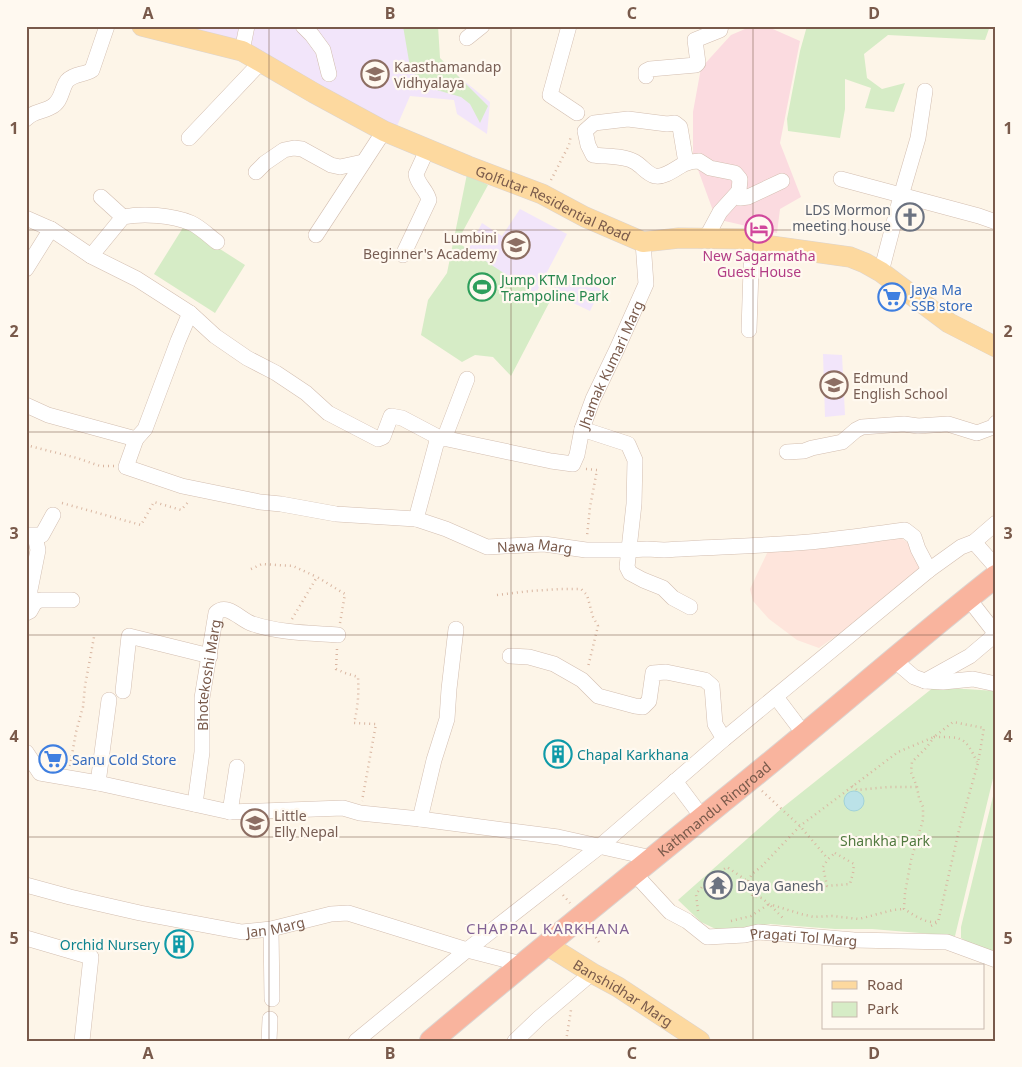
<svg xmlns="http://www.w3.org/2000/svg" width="1022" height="1067" viewBox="0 0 1022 1067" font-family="'Noto Sans',sans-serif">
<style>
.commercial{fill:#fee5dc}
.education{fill:#f2e5fa}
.medical{fill:#fbdbe0}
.green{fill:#d6ecc6}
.water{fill:#bbe2e8;stroke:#a1d2da}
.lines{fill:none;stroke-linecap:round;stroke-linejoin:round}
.minor-casing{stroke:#d3beb0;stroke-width:16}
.major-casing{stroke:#dcd4d0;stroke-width:21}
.highway-casing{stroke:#dcd4d0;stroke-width:24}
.path{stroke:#d9b6a1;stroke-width:2.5;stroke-dasharray:1 4;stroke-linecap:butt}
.minor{stroke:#fff;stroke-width:15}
.major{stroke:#fdd99f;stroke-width:20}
.highway{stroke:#f9b49e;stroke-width:22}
.grid{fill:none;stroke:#795a4b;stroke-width:1;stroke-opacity:0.55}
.labels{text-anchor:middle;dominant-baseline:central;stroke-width:4.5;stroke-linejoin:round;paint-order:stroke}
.education-label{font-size:14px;fill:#785e54;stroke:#fff9f0;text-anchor:start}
.street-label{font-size:14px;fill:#795a4b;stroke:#fff9f0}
.worship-label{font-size:14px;fill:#5b616d;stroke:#fff9f0;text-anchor:end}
.hotel-label{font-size:14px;fill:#b23c85;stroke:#fff9f0}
.leisure-label{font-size:14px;fill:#27864d;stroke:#fff9f0;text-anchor:start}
.shop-label{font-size:14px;fill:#366cbe;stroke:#fff9f0;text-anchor:start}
.culture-label{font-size:14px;fill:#0d838f;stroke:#fff9f0;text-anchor:start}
.park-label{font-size:14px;fill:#51793f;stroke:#fff9f0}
.neighbourhood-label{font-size:15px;letter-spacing:1px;fill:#836395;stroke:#fff9f0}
.neatline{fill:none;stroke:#795a4b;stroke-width:2}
.grid-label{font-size:16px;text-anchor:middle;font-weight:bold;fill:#795a4b}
</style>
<rect width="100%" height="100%" fill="#fdf5e8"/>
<path class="commercial" d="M 901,538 L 917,549 L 921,569 L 847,628 L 819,648 L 797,640 L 769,619 L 753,601 L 750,589 L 769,549 L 875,542 Z"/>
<path class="education" d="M 157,26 L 435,26 L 436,58 L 490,102 L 487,134 L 457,114 L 454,100 L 410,96 L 397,126 L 363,122 L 322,89 Z
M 520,209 L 567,234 L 535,295 L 466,254 L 482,223 L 502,236 Z
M 574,276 L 601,289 L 590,311 L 552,293 L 558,280 L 569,285 Z
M 823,354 L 842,355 L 845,415 L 825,417 Z"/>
<path class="medical" d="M 752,26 L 766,26 L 800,41 L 780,143 L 801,197 L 780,209 L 777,233 L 716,219 L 693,156 L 693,112 L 701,68 L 731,35 Z"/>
<path class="green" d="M 403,26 L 438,26 L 440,58 L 488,106 L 480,123 L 470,104 L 461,97 L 423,86 L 410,67 Z
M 807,26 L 990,26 L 985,40 L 888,35 L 864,54 L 867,78 L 882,89 L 905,83 L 894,112 L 865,108 L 871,88 L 845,79 L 845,109 L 840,138 L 788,131 L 787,119 L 800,51 Z
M 467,174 L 488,185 L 457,242 L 549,303 L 511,376 L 493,357 L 475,355 L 462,362 L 421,335 L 428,300 L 447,273 Z
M 184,226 L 245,265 L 215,313 L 154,274 Z
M 934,687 L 996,691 L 996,708 L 993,722 L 996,723 L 996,766 L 955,936 L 872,929 L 835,929 L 770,924 L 722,932 L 701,922 L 678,900 L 782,808 Z
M 996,784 L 996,953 L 976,947 L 961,938 L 961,927 Z"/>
<path class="water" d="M844 801a10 10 0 1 1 20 0a10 10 0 1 1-20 0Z"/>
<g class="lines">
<g class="minor-casing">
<g id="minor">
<path d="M 303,26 L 312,35 L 323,50 L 329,74"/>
<path d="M 569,26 L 550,95 L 577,113"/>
<path d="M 467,38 L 482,26"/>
<path d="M 242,51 L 247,26"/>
<path d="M 646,76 L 646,71 L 650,69 L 696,65 L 698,63 L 695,40 L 720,30 L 721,26"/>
<path d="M 26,119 C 33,111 43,112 51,107 C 62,102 61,89 67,81 C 74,73 85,75 92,70 L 107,26"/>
<path d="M 189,138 L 261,62"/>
<path d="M 686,163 L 680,127 L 675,123 L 667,124 L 628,119 L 594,123 L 585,131 L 588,145 L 593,155 C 606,157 623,155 635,162 C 642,166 647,174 655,176 C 665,178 676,168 684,164 C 689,162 694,161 699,161 L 710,168 L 735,173 L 740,179 L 739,191 L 740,198 L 748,197 L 782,181"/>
<path d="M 256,172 L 265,163 L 284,150 L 294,148 L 302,149 L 331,165 L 340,167 L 363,162"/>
<path d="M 841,179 L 979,216 L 996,222"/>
<path d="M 101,197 L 123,217"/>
<path id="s1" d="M 26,218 L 51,229 L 91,256 L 137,279 L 190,313 L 215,336 L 247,358 L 276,373 L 306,393 L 328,413 L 378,439 L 383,437 L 391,416 L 402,418 L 438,437 L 551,461 L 573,464 L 577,455 L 582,429 L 593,399 L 617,349 L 646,284 L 643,242"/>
<path d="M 316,235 L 384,131"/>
<path d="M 706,238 L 720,212 L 739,191"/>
<path d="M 403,255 L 429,200 C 427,190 417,184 416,174 L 427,150"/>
<path d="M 91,256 L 123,217 C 143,213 172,215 191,223 C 200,227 209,236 217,242"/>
<path d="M 26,269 L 51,229"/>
<path d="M 881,272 L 901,196 L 918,138 L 925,91"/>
<path d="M 749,330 L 752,239"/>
<path d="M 26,405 L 48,415 L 136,439 L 145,429 L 178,341 L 190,313"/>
<path d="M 582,429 L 628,444 L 635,460 L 634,504 L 627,567 L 630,573 L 643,580 L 663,588 L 673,598 L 690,607"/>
<path id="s2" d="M 136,439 L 126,467 L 182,486 L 260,502 L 281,504 L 336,514 L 416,519 L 446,529 L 487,547 L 544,544 L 586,550 L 629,550 L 647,549 L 664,550 C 712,547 761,546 809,542 C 841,539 873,534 905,530 L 914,537 L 918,549 L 929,570"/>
<path d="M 444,439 L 467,379"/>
<path d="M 787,452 L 804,451 L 812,448 L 842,442 L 856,430 L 862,427 L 904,424 L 918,426 L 948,424 L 977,433 L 993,427 L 996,423"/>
<path d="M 416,519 L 438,437"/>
<path d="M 26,535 L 42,535 L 53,515"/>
<path d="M 35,536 L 38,550 L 30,590 L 30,595 L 35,602"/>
<path d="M 974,542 L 996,567"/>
<path d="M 968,598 L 996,634"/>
<path d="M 26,613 L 30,611 L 35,602 L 41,600 L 72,600"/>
<path d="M 510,656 L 529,657 L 554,664 L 582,680 L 598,696 L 635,706 L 643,707 L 649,701 L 653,673 L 666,672 L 705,680 L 712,686 L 715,724 L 724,739"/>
<path d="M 894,660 L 914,677 L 925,681 L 943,682 L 973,679 L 996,684"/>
<path d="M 925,681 L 970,656 L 996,634"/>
<path d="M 123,691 L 129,636 L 210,656"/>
<path d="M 776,697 L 804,734"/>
<path d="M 26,752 L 40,773 L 98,783 L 230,812 L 343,808 L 360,813 L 420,819 L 558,837 L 652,858"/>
<path d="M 675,781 L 702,817"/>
<path d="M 98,783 L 109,700"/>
<path id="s3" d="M 195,804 L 202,752 L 202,698 L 216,613 C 228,602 241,621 253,624 C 281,633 310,633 338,635"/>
<path d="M 230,812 L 237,767"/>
<path d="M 420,819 L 434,760 L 447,719 L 449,689 L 456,629"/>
<path id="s4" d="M 634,873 L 670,912 L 687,921 L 707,937 L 745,935 L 758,932 L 854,940 L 947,942 L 996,960"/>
<path id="s5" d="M 26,885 L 70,897 L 140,913 L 242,932 L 271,929 L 331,914 L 348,913 L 467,950 L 522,964"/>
<path d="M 271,929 L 272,999"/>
<path d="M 26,938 L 91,957 L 82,1041"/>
<path d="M 269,1041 L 270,1019"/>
<path d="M 356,1041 L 467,950 L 599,847 L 724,739 L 929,570 L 961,547 L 974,542 L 996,523"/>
<path d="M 515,1041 L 539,1018 L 592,973"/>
</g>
</g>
<g class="major-casing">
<g id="major">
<path id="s6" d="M 142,26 L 242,51 L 314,93 L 384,131 L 468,166 L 542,194 L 585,217 L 643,242 L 679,238 L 752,239 L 771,246 L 850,257 L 865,263 L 881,272 L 949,323 L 996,347"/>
<path id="s7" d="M 547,945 L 592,973 L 618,987 L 700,1041"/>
</g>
</g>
<g class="highway-casing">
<g id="highway">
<path id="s8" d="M 431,1041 C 536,952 643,866 749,780 C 832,713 912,642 996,576"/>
</g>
</g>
<path class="path" d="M 551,180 L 569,145 L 571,135
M 26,445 L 77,458 L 100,466 L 114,466
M 586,469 L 597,470 L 590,507 L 587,536
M 62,503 L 141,525 L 154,502 L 181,510 L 190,500
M 251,569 L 262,564 L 293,566 L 317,577
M 497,595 L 530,591 L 560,589 L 581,589 L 587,595 L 593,617 L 598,626 L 588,667
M 292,619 L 317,577 L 345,594 L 340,623
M 337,649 L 336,669 L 345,673 L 358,677 C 359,692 358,708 354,723 L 376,724 L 362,801
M 70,766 L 76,732 L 83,707 L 85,686 L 94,637
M 852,786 L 857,790 L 888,787 L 917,787
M 762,791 L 800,826 L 828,859
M 835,853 L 854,864 L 853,873 L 850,884 L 827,886 L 823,867 L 828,859 Z
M 748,881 L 752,874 L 762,866 L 800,826 L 898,752 L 934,737 L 953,722 L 984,728 L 978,763 L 959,830 L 938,922 L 929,927
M 563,895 L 570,903
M 698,911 L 696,894 L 707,881 L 727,867 L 753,885 L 752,896 L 762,898 L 769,904 L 801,914 L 814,917 L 832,916 L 859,919 L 893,910 L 904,909
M 731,921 L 751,916 L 769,904 L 785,920
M 936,922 C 924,923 914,915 904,909 L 905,893 L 911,860 L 923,820 L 923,807 L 919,798 L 917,787 L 911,772 L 912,762 L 927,747 L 934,737 C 962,737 965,736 977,762
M 590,929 L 599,942
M 566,1041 L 571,1010"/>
<use href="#minor" class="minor"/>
<use href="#major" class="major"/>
<use href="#highway" class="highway"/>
</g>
<path class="grid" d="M 269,26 L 269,1041M 511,26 L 511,1041M 753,26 L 753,1041M 26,230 L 996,230M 26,432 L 996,432M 26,635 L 996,635M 26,837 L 996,837"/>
<defs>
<g id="school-ring" transform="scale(1.4375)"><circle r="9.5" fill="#fff9f0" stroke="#8d6e63" stroke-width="1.5"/><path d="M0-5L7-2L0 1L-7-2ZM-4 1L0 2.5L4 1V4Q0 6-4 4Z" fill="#8d6e63"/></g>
<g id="church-ring" transform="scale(1.4375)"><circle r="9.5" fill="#fff9f0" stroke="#6b7280" stroke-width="1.5"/><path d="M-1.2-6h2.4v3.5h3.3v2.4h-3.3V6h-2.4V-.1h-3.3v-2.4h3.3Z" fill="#6b7280"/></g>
<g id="hotel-ring" transform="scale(1.4375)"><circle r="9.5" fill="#fff9f0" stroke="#d1479c" stroke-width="1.5"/><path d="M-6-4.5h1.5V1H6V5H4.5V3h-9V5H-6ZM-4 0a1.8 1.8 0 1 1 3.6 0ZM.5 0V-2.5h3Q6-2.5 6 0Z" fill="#d1479c"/></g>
<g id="stadium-ring" transform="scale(1.4375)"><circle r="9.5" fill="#fff9f0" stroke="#2e9e5b" stroke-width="1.5"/><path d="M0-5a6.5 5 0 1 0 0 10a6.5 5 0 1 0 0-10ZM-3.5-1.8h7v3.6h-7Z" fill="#2e9e5b"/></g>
<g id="supermarket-ring" transform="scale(1.4375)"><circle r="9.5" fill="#fff9f0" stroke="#3f7fe0" stroke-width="1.5"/><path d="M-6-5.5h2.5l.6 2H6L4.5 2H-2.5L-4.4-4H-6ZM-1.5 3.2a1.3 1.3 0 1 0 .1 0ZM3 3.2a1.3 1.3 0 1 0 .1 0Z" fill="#3f7fe0"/></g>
<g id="building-ring" transform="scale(1.4375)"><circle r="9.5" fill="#fff9f0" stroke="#0f9aa8" stroke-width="1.5"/><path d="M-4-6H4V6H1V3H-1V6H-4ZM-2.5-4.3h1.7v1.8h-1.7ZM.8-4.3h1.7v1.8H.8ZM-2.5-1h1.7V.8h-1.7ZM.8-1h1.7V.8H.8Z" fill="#0f9aa8"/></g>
<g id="temple-ring" transform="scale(1.4375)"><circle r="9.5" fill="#fff9f0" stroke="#6b7280" stroke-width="1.5"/><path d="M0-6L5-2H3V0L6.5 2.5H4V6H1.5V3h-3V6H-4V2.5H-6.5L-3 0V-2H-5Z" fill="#6b7280"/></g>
</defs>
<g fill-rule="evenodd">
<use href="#school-ring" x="375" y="74"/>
<use href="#church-ring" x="910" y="217"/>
<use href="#hotel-ring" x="759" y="229"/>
<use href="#school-ring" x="516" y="245"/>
<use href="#stadium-ring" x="482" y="287"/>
<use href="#supermarket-ring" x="892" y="297"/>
<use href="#school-ring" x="834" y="385"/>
<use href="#building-ring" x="558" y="754"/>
<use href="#supermarket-ring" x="53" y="759"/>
<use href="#school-ring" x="255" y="823"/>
<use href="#temple-ring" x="718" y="885"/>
<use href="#building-ring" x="179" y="944"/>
</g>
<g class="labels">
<g class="education-label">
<text x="394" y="66">Kaasthamandap<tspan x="394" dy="16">Vidhyalaya</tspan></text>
<text x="497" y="237" text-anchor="end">Lumbini<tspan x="497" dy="16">Beginner's Academy</tspan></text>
<text x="853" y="377">Edmund<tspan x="853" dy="16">English School</tspan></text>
<text x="274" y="815">Little<tspan x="274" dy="16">Elly Nepal</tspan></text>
</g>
<g class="street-label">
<text stroke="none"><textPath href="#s6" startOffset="450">Golfutar Residential Road</textPath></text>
<text stroke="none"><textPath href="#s1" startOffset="742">Jhamak Kumari Marg</textPath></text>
<text stroke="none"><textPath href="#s2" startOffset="450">Nawa Marg</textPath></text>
<text stroke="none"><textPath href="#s3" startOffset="130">Bhotekoshi Marg</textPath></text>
<text stroke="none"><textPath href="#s8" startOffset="366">Kathmandu Ringroad</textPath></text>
<text stroke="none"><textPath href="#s5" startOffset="255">Jan Marg</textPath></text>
<text stroke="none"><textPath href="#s4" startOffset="195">Pragati Tol Marg</textPath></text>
<text stroke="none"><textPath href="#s7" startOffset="90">Banshidhar Marg</textPath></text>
</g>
<g class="worship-label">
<text x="891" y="209">LDS Mormon<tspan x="891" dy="16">meeting house</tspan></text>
<text x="737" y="885" text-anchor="start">Daya Ganesh</text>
</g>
<g class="hotel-label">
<text x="759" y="255">New Sagarmatha<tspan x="759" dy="16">Guest House</tspan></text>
</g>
<g class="leisure-label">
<text x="501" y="279">Jump KTM Indoor<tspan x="501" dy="16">Trampoline Park</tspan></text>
</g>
<g class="shop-label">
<text x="911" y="289">Jaya Ma<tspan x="911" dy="16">SSB store</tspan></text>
<text x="72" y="759">Sanu Cold Store</text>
</g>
<g class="culture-label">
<text x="577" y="754">Chapal Karkhana</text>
<text x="160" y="944" text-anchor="end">Orchid Nursery</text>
</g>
<g class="park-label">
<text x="885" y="840">Shankha Park</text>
</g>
<g class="neighbourhood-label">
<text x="548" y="928">CHAPPAL KARKHANA</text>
</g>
</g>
<rect width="1022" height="1067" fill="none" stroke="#fff9f0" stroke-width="55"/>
<rect x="822" y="964" width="162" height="65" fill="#fff9f0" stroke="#c9b9ae"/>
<rect x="832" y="981" width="25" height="8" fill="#fdd99f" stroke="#c9b9ae"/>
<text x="867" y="990" font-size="15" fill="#795a4b">Road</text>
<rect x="832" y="1002" width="25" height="15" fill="#d6ecc6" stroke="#c9b9ae"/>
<text x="867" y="1014" font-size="15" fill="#795a4b">Park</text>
<rect x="28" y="28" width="966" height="1012" class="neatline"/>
<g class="grid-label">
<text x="148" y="19">A</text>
<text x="390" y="19">B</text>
<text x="632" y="19">C</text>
<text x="874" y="19">D</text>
<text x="14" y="134">1</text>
<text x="1008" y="134">1</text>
<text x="14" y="337">2</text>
<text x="1008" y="337">2</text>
<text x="14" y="539">3</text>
<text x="1008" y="539">3</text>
<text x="14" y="742">4</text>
<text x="1008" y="742">4</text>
<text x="14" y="944">5</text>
<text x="1008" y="944">5</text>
<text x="148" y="1059">A</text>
<text x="390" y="1059">B</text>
<text x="632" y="1059">C</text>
<text x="874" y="1059">D</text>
</g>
</svg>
